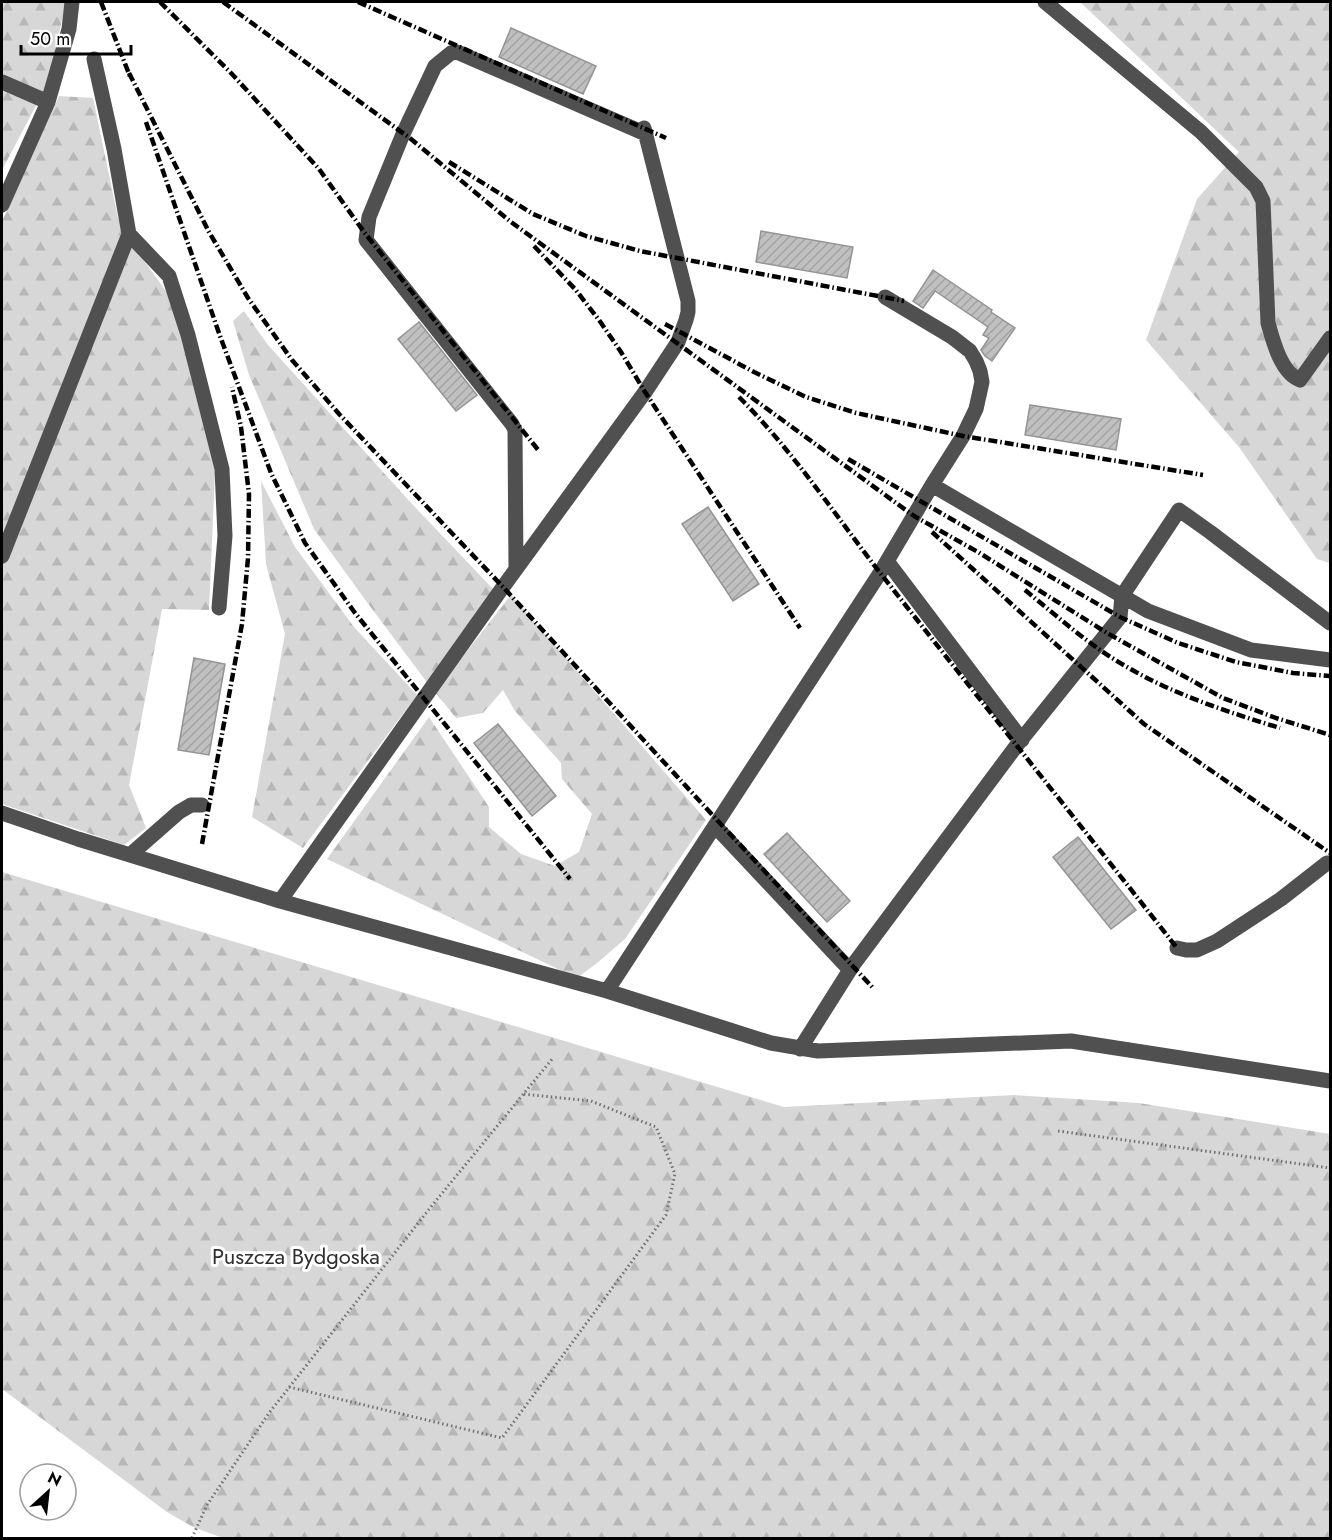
<svg xmlns="http://www.w3.org/2000/svg" width="1332" height="1540" viewBox="0 0 1332 1540" font-family="Jost,sans-serif">
<style>
.forest{fill:url(#forest-firs)}
.building{fill:url(#building-hatch);stroke:#949494;stroke-width:1.5}
.lines{fill:none;stroke-linecap:round;stroke-linejoin:round}
.path{stroke:#727272;stroke-width:3;stroke-dasharray:1.5 3;stroke-linecap:butt}
.minor{stroke:#505050;stroke-width:15}
.rail{stroke:#000;stroke-width:4.5;stroke-dasharray:9 3 1.5 3;stroke-linecap:butt}
.labels{text-anchor:middle;dominant-baseline:central;stroke-width:6;stroke-linejoin:round;paint-order:stroke}
.park-label{font-size:22px;fill:#2e2e2e;stroke:#fff}
</style>
<defs>
<pattern id="forest-firs" width="22" height="20" patternUnits="userSpaceOnUse" patternTransform="scale(1.5)"><rect width="22" height="20" fill="#d7d7d7"/><path d="M5 1l3.5 6h-7zM16 11l3.5 6h-7z" fill="#b7b7b7"/></pattern>
<pattern id="building-hatch" width="6" height="6" patternUnits="userSpaceOnUse" patternTransform="scale(1.5)"><rect width="6" height="6" fill="#c0c0c0"/><path d="M-1 1l2-2M0 6l6-6M5 7l2-2" fill="none" stroke="#a3a3a3"/></pattern>
</defs>
<rect width="100%" height="100%" fill="#fff"/>
<path class="forest" d="M 2,2 L 66,2 L 48,83 L 2,170 Z
M 1080,2 L 1330,2 L 1330,563 L 1317,559 L 1239,447 L 1146,340 L 1197,199 L 1239,152 Z
M 59,96 L 93,98 L 118,218 L 134,246 L 172,300 L 215,472 L 209,610 L 162,609 L 129,785 L 146,828 L 124,845 L 2,804 L 2,221 Z
M 244,311 L 268,345 L 413,505 L 494,590 L 429,685 L 369,605 L 314,529 L 249,375 L 233,321 Z
M 261,481 L 295,547 L 354,627 L 417,695 L 303,848 L 252,817 L 285,634 L 266,564 Z
M 511,595 L 706,820 L 625,939 L 597,963 L 577,978 L 327,859 L 429,717 L 489,807 L 489,827 L 521,854 L 555,866 L 579,852 L 592,814 L 562,779 L 561,763 L 515,711 L 503,690 L 483,713 L 456,718 L 435,692 Z
M 2,872 L 784,1107 L 1014,1095 L 1139,1103 L 1330,1134 L 1330,1538 L 223,1538 L 193,1527 L 167,1512 L 2,1389 Z"/>
<path class="building" d="M 511,28 L 596,66 L 583,94 L 499,57 Z
M 761,231 L 853,247 L 847,278 L 756,262 Z
M 933,270 L 992,310 L 991,312 L 1015,328 L 992,361 L 985,356 L 981,350 L 989,338 L 983,335 L 988,327 L 935,291 L 923,308 L 913,301 Z
M 419,322 L 477,395 L 456,411 L 398,339 Z
M 1030,405 L 1121,419 L 1116,450 L 1025,435 Z
M 708,507 L 759,584 L 733,601 L 682,524 Z
M 194,658 L 225,664 L 209,755 L 178,750 Z
M 498,724 L 556,796 L 532,816 L 474,743 Z
M 787,833 L 850,901 L 827,922 L 764,854 Z
M 1078,837 L 1136,910 L 1111,929 L 1053,857 Z"/>
<g class="lines">
<path class="path" d="M 1058,1131 L 1330,1168
M 289,1387 L 502,1438 L 666,1215 L 675,1174 L 656,1127 L 591,1101 L 523,1094
M 192,1538 L 207,1505 L 269,1413 L 430,1208 L 553,1058"/>
<path class="minor" d="M 1045,2 L 1201,132 L 1256,187 L 1263,201 L 1268,323 C 1273,341 1281,373 1300,380 L 1330,338
M 2,82 L 48,102
M 2,205 L 48,102 L 69,29 L 72,2
M 129,234 L 169,276 L 188,335 L 222,469 L 225,536 L 219,608
M 932,485 L 1148,611 L 1251,650 L 1330,660
M 2,556 L 129,234 L 114,149 L 94,59
M 887,561 L 1022,740
M 516,569 L 515,430 L 512,424 L 366,240 L 369,217 L 403,134 L 435,66 L 451,53 L 457,52 L 646,134
M 2,813 L 78,839 L 280,901 L 607,991 L 771,1043 L 818,1051 L 1071,1041 L 1330,1081
M 715,826 L 850,970
M 130,855 L 179,812 L 191,805 L 202,805
M 280,901 L 503,587 L 645,392 L 678,342 L 686,320 L 688,312 L 688,301 L 644,128
M 1177,948 L 1186,950 L 1197,950 L 1217,941 L 1281,899 L 1327,863 L 1330,863
M 607,991 L 880,573 L 932,485 L 963,436 L 976,409 L 982,382 L 980,371 L 976,361 L 970,351 L 952,337 L 885,297
M 800,1049 L 853,965 L 1017,745 L 1120,617 L 1122,596 L 1179,510 L 1210,532 L 1330,623"/>
<path class="rail" d="M 101,2 L 131,79
M 160,2 L 231,73 L 319,169 L 364,232 L 539,451
M 223,2 L 411,139 L 511,222 L 914,516 L 978,552 L 1107,633 L 1223,698 L 1276,718 L 1330,735
M 358,2 L 666,138
M 129,73 L 209,232 L 248,298 L 292,360 L 340,415 L 503,587 L 718,821 L 874,989
M 146,122 L 220,336 L 271,473 L 305,543 L 355,613 L 570,879
M 449,162 L 533,214 L 586,236 L 640,251 L 904,301
M 534,246 L 575,289 L 599,320 L 621,352 L 645,392 L 800,628
M 665,324 L 754,372 L 806,397 L 856,413 L 963,436 L 1203,475
M 739,397 C 793,451 835,515 881,574 C 979,699 1079,823 1177,948
M 848,459 L 1120,617 L 1178,643 L 1236,662 L 1293,673 L 1330,676
M 932,532 L 1144,724 L 1330,853
M 1025,590 C 1058,617 1090,646 1127,667 C 1175,695 1228,712 1280,728
M 202,844 L 242,624 L 248,558 L 249,494 L 241,427 L 232,387"/>
</g>
<g class="labels">
<g class="park-label">
<text x="296" y="1256">Puszcza Bydgoska</text>
</g>
</g>
<rect width="1332" height="1540" fill="none" stroke="#000000" stroke-width="6"/>
<g transform="translate(48 1492) rotate(27)"><circle r="28" fill="#ffffff" stroke="#999999" stroke-width="1.5"/>
<path d="M0-4.5L10 22L0 15L-10 22Z" fill="#000000"/>
<text y="-9" font-size="16" font-weight="bold" text-anchor="middle" fill="#000000">N</text>
</g>
<path d="M21 45v9h110v-9" fill="none" stroke="#000000" stroke-width="3"/>
<text x="30" y="45" font-size="18" fill="#000000" stroke="#ffffff" stroke-width="4.5" paint-order="stroke">50 m</text>
</svg>
